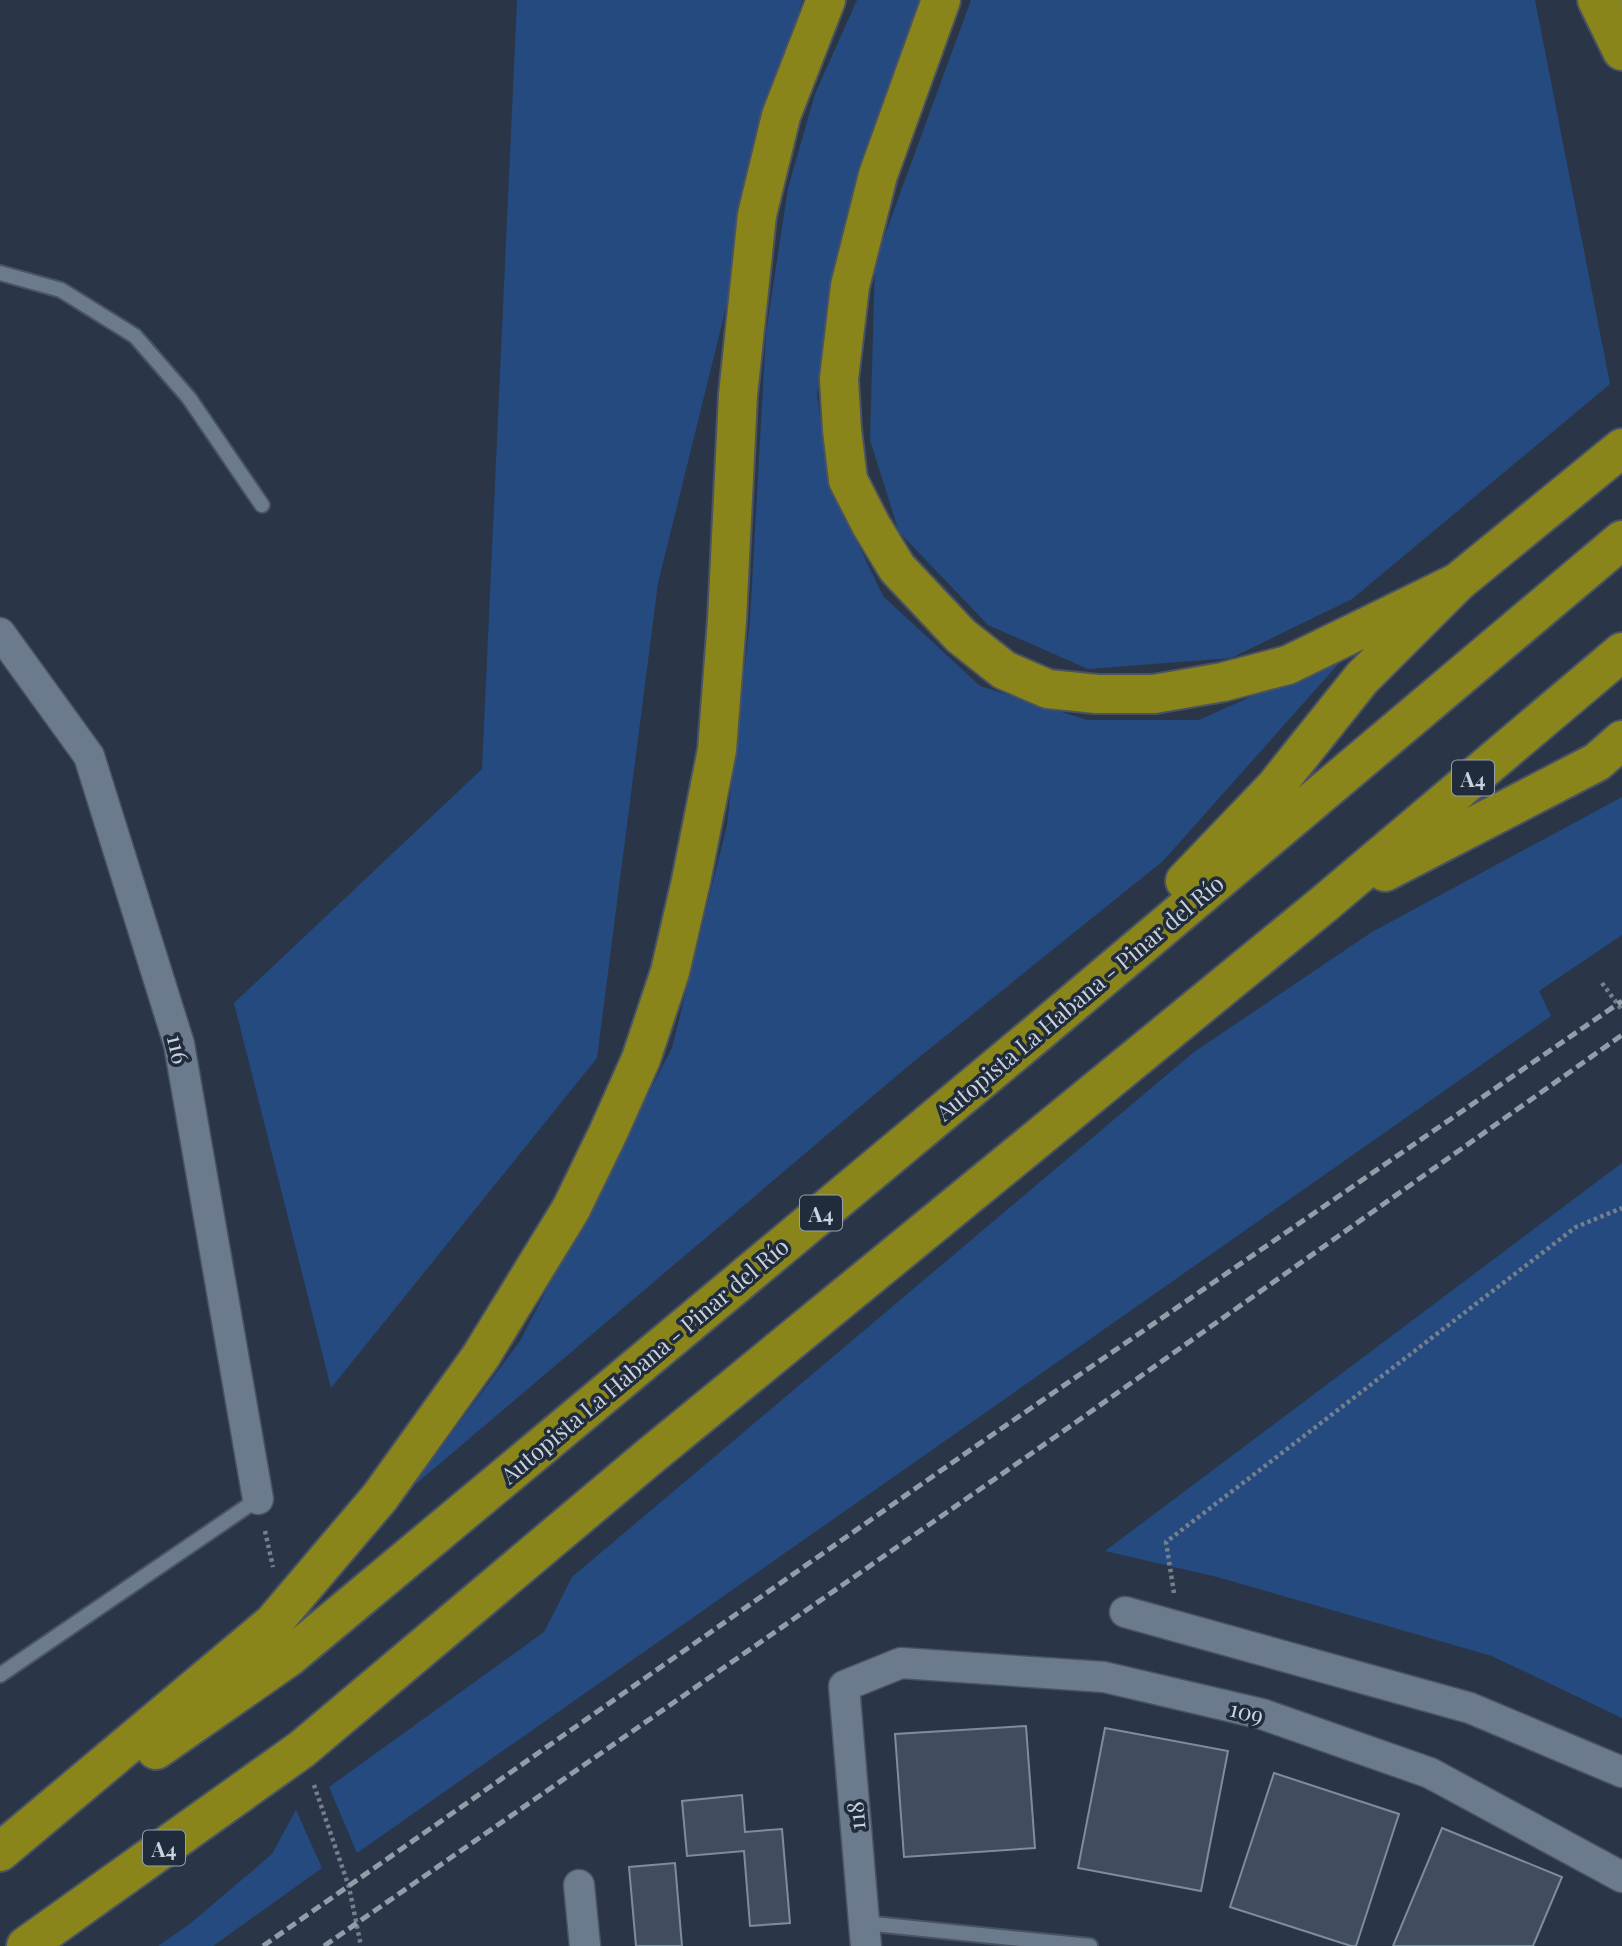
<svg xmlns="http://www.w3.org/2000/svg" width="1622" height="1946" viewBox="0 0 1622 1946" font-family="'Playfair Display',serif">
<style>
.green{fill:#244a80}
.building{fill:#414d5f;stroke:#7e8ca0;stroke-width:2}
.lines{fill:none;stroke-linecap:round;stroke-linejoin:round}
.service-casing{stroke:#4a5362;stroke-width:18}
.minor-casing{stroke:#4a5362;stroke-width:33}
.trunk-casing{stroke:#4a5362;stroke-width:42}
.motorway-casing{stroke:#4a5362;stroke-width:42}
.path{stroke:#757f8d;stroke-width:4.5;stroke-dasharray:3.5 3.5;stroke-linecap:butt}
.service{stroke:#6c7a8e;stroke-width:14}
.minor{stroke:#6c7a8e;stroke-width:30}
.trunk{stroke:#848332;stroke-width:38}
.motorway{stroke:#8a851b;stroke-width:38}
.rail{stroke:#939ca9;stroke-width:5;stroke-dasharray:10 5;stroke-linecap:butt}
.labels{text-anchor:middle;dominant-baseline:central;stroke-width:7;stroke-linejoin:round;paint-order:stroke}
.shield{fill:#202c3c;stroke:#98a0ad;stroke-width:2}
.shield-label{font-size:21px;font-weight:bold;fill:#cbd2dd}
.street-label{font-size:23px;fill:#cbd2dd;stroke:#202c3c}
</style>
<rect width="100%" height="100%" fill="#2a3647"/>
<path class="green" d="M 517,0 L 802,0 L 658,583 L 597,1058 L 331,1388 L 234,1003 L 482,769 Z
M 857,0 L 925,0 L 830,294 L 817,395 L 830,486 L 883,596 L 980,686 L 1087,720 L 1199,720 L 1348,653 L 1163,861 L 907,1067 L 411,1488 L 520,1341 L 672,1048 L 727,825 L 750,620 L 766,333 L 788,188 L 815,94 Z
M 971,0 L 1535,0 L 1610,384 L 1352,599 L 1231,658 L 1088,669 L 988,625 L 899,532 L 870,440 L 875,262 Z
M 1622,797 L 1622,935 L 1539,991 L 1551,1016 L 357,1853 L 329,1787 L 544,1632 L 572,1577 L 1194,1052 L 1372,932 Z
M 1622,1163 L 1622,1718 L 1492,1656 L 1217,1577 L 1105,1551 Z
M 296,1810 L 322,1868 L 213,1946 L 158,1946 L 191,1923 L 272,1854 Z"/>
<path class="building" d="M 1026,1726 L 1035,1848 L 904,1857 L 895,1734 Z
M 1105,1728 L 1228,1751 L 1201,1891 L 1078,1868 Z
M 1274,1773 L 1399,1814 L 1356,1946 L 1351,1946 L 1230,1907 Z
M 742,1795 L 745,1832 L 782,1829 L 790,1923 L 750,1926 L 744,1851 L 687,1856 L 682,1801 Z
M 1442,1828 L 1562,1877 L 1533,1946 L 1393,1946 Z
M 675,1863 L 682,1946 L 636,1946 L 629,1867 Z"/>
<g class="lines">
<g class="service-casing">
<path id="service" d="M 0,273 L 61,290 L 135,336 L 189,398 L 262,505
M 0,1675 L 258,1499
M 864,1923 L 1090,1946"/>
</g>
<g class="minor-casing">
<path id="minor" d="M 0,633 L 89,756 L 179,1044 L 258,1499
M 1125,1612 L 1470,1708 L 1622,1772
M 579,1885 L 585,1946
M 866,1946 L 844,1686 L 901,1663 L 1104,1677 L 1262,1714 L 1430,1773 L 1622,1877"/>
</g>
<g class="trunk-casing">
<path id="trunk" d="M 1621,0 L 1622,4"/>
</g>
<g class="motorway-casing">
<path id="motorway" d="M 941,0 L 878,175 L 850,286 L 839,379 L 842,430 L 848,480 L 871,525 L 897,568 L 961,636 L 1004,670 L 1048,689 L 1097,694 L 1154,694 L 1223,682 L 1288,665 L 1458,582
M 1597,0 L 1622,51
M 1385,872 L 1597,762 L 1622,740
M 1185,881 L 1275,787 L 1362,678 L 1458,582 L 1622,448
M 156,1750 L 289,1657 L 1034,1036 L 1622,540
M 0,1852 L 273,1623 L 380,1497 L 481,1356 L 571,1209 L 608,1133 L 641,1059 L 670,972 L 691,881 L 717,750 L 727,620 L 738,395 L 757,215 L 781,116 L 826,0
M 26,1946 L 302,1749 L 649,1457 L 1324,904 L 1622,652"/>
</g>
<path class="path" d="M 1602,983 L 1622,1010
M 265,1531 L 273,1567
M 1174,1593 L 1166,1542 L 1576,1227 L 1622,1208
M 314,1785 L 349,1887 L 361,1946"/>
<use href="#service" class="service"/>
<use href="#minor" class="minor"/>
<use href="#trunk" class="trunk"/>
<use href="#motorway" class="motorway"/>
<path class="rail" d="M 263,1946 L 976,1446 L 1622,1001
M 324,1946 L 1055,1437 L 1622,1035"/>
</g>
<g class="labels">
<g class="shield">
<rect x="1452" y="760.5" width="42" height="35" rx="5"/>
<rect x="800" y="1195.5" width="42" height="35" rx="5"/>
<rect x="143" y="1830.5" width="42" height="35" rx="5"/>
</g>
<g class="shield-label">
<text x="1473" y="778">A4</text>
<text x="821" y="1213">A4</text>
<text x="164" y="1848">A4</text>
</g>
<g class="street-label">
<text transform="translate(1079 997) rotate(-40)">Autopista La Habana - Pinar del Río</text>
<text transform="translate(179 1049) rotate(77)">116</text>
<text transform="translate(644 1360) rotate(-40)">Autopista La Habana - Pinar del Río</text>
<text transform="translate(1247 1711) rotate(14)">109</text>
<text transform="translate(855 1816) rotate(-95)">118</text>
</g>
</g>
</svg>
